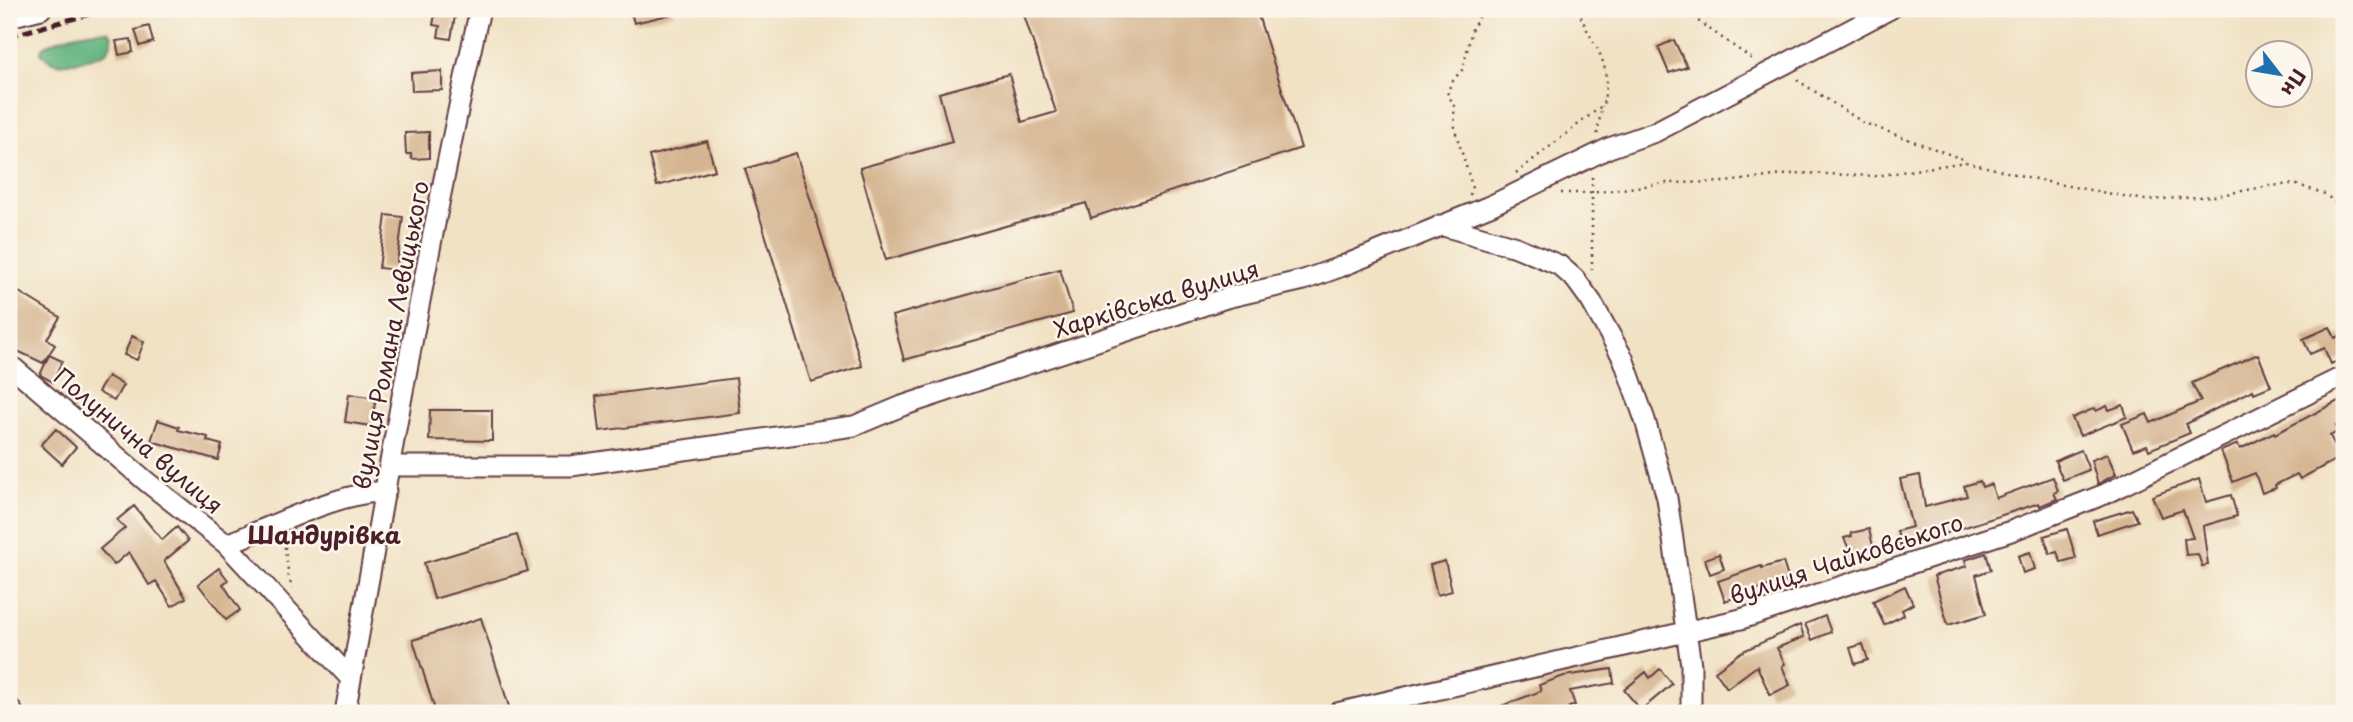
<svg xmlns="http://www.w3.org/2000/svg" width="2353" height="722" viewBox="0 0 2353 722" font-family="'Playpen Sans',sans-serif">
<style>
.forest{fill:#64b480;stroke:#576a56;stroke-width:2}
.building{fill:#d5b591}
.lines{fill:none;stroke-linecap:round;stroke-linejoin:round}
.street-casing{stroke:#633c42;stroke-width:23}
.path{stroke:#633c42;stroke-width:2.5;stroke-dasharray:2 5;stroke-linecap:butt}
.street{stroke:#fff;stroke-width:19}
.rail{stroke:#4a1f2b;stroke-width:5;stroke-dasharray:10 5;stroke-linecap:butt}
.labels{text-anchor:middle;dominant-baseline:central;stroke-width:5;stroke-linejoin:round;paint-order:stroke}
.street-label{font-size:23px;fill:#4a1f2b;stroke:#fbf7ec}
.neighbourhood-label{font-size:24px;font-weight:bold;fill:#4a1f2b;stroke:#fbf7ec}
</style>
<rect width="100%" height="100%" fill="#fbf7ec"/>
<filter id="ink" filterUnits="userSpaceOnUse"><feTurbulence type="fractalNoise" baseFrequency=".0143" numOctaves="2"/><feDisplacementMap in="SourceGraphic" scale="14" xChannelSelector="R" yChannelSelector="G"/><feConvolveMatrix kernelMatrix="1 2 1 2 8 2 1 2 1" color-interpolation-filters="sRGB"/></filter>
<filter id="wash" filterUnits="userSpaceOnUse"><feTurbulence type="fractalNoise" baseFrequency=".00686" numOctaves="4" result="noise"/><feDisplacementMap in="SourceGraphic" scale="28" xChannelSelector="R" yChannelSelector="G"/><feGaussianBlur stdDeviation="1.57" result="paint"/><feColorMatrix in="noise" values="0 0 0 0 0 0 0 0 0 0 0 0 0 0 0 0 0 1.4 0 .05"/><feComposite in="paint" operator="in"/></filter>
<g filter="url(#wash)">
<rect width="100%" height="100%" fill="#f1e2c4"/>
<path class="forest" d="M 108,31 L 112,36 C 111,42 111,48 106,52 C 98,58 64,65 55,63 C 49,61 45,56 41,52 L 42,48 C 59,37 87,30 108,31 Z"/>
<g id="blocks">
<path class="building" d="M 436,9 L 456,10 L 451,39 L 438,37 L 440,26 L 433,25 Z
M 630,9 L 672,9 L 673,14 L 634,23 Z
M 1022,9 L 1256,9 L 1301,148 L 1091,218 L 1086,203 L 886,260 L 860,168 L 952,142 L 939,93 L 1009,74 L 1022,122 L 1056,112 Z
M 149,26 L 153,42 L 140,46 L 135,30 Z
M 131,39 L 133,52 L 119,55 L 116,41 Z
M 1674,40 L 1687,67 L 1669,73 L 1658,47 Z
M 442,71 L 442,90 L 412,91 L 411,73 Z
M 429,132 L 429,158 L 412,159 L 411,154 L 406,154 L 405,133 Z
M 707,141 L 715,170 L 657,186 L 649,156 Z
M 796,153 L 862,366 L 811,382 L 745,169 Z
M 386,215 L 403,217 L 396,270 L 379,268 Z
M 1060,269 L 1073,313 L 904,360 L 892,316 Z
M 9,286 L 60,317 L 47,339 L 55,345 L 43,363 L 9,347 Z
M 2330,327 L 2335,338 L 2344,334 L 2344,358 L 2331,364 L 2324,348 L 2310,354 L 2303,339 Z
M 132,336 L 144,342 L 137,360 L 124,355 Z
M 2258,354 L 2271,386 L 2254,393 L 2253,390 L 2186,424 L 2190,433 L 2149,450 L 2147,445 L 2133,450 L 2122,424 L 2147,414 L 2151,423 L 2201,401 L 2192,383 Z
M 49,355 L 62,361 L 53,382 L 40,375 Z
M 108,376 L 123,385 L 114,401 L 98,392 Z
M 736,378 L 740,413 L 600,431 L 596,396 Z
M 349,394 L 376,398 L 371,426 L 345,422 Z
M 2344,398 L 2344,421 L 2336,426 L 2339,431 L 2330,436 L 2341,457 L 2300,479 L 2297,474 L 2275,485 L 2276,488 L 2262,493 L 2255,473 L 2233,482 L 2221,451 L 2238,444 L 2240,449 L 2274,432 L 2275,434 Z
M 2123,405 L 2127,417 L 2080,436 L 2072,418 L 2095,408 L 2096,411 L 2107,406 L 2109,410 Z
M 430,410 L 492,410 L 492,441 L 429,440 Z
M 158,420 L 179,427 L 178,430 L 208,437 L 207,441 L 222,445 L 218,460 L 151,441 Z
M 56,429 L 76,447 L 62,464 L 41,445 Z
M 2081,450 L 2089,470 L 2063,480 L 2055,461 Z
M 2107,454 L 2116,474 L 2098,484 L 2091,460 Z
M 1920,475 L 1925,507 L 1967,496 L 1964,486 L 1980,481 L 1982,487 L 1991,484 L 1996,498 L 2053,477 L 2058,491 L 2054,493 L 2057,499 L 2040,506 L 2039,503 L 1901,548 L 1897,531 L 1912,527 L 1900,479 Z
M 2199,479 L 2206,502 L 2231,495 L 2237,516 L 2203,526 L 2208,565 L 2202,566 L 2198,554 L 2186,555 L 2184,539 L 2193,538 L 2183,510 L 2161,517 L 2152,496 Z
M 134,506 L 162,540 L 177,527 L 188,541 L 164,561 L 186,598 L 172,606 L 156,581 L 149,585 L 129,552 L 114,565 L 100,549 L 125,528 L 117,520 Z
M 2132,509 L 2138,521 L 2097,534 L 2093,521 Z
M 1869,529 L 1875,555 L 1854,560 L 1844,538 L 1852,536 L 1851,533 Z
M 2067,529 L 2076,558 L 2061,562 L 2057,552 L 2050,554 L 2044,536 Z
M 517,535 L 528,571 L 434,599 L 424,563 Z
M 2030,552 L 2035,569 L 2023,573 L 2018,556 Z
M 1986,553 L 1991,570 L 1976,575 L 1986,614 L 1948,625 L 1934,576 L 1967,566 L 1965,560 Z
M 1719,554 L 1724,569 L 1710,574 L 1705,559 Z
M 1445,561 L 1452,591 L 1437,595 L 1430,565 Z
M 1783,562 L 1789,581 L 1771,585 L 1725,601 L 1718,581 L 1761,566 L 1762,568 Z
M 219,568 L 228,580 L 223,584 L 240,610 L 226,620 L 198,584 Z
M 1905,586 L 1913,604 L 1902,610 L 1904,615 L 1884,625 L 1873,601 Z
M 1825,616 L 1831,632 L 1812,640 L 1805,624 Z
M 481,618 L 511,713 L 436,713 L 413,640 Z
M 1800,625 L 1804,637 L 1777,648 L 1785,664 L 1782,666 L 1790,685 L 1770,695 L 1757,666 L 1727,688 L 1715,671 L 1741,652 Z
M 1863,644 L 1868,660 L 1855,664 L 1850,648 Z
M 1612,669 L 1614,683 L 1570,691 L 1575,705 L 1569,707 L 1571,713 L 1483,713 L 1541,691 L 1539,685 L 1564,676 Z
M 1660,669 L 1672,684 L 1641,710 L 1624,690 L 1646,672 L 1650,678 Z"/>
</g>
</g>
<g filter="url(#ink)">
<use href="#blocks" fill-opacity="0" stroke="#633c42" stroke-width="2"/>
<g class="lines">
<g class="street-casing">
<path id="street" d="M 9,17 L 41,9
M 1440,225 L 1516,247 L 1559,265 L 1575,279 L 1591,301 L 1623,358 L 1645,420 L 1667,498 L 1691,665 L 1691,713
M 9,364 L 147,482 L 226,544 L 351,679
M 391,466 L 571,466 L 854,426 L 902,406 L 1226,298 L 1304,280 L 1340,267 L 1492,205 L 1609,148 L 1655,132 L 1890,9
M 226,544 C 276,526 332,494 386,491
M 9,707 L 13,713
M 345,713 C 387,478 428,242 480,9
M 1337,713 L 1741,619 L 2011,531 L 2105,494 L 2344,376"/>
</g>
<path class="path" d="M 1681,9 L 1752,59
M 1797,80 L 1864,123 L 1965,160 L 1966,162 L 2052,183 L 2145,200 L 2215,196 L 2269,186 L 2294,184 L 2323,193 L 2335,202 L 2344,214
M 1597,134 L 1602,106
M 1516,173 L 1603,105 C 1614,57 1592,49 1578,9
M 1561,193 L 1591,193 L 1667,183 L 1725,182 L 1800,173 L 1876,176 L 1965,162
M 1470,195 L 1472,186 L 1455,130 L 1454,106 L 1447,92 L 1454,79 L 1463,69 L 1472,29 L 1484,9
M 1592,270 L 1592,175
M 284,540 L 289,579 L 293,588"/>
<use href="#street" class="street"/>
<path class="rail" d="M 9,36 L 109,9"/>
</g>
</g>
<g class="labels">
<g class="street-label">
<text transform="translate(1156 298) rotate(-17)">Харківська вулиця</text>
<text transform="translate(390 335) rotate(-79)">вулиця Романа Левицького</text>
<text transform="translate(139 440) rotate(40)">Полунична вулиця</text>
<text transform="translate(1846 558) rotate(-18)">вулиця Чайковського</text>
</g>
<g class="neighbourhood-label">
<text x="324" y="534">Шандурівка</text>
</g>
</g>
<rect width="2353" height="722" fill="none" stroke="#fbf7ec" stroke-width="35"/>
<g transform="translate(2279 74) rotate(121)"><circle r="33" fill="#fbf7ec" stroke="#b4a19f" stroke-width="2"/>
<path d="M0-5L12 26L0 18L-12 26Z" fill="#1f6fb2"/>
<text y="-10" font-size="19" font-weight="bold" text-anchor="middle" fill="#4a1f2b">Пн</text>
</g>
</svg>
